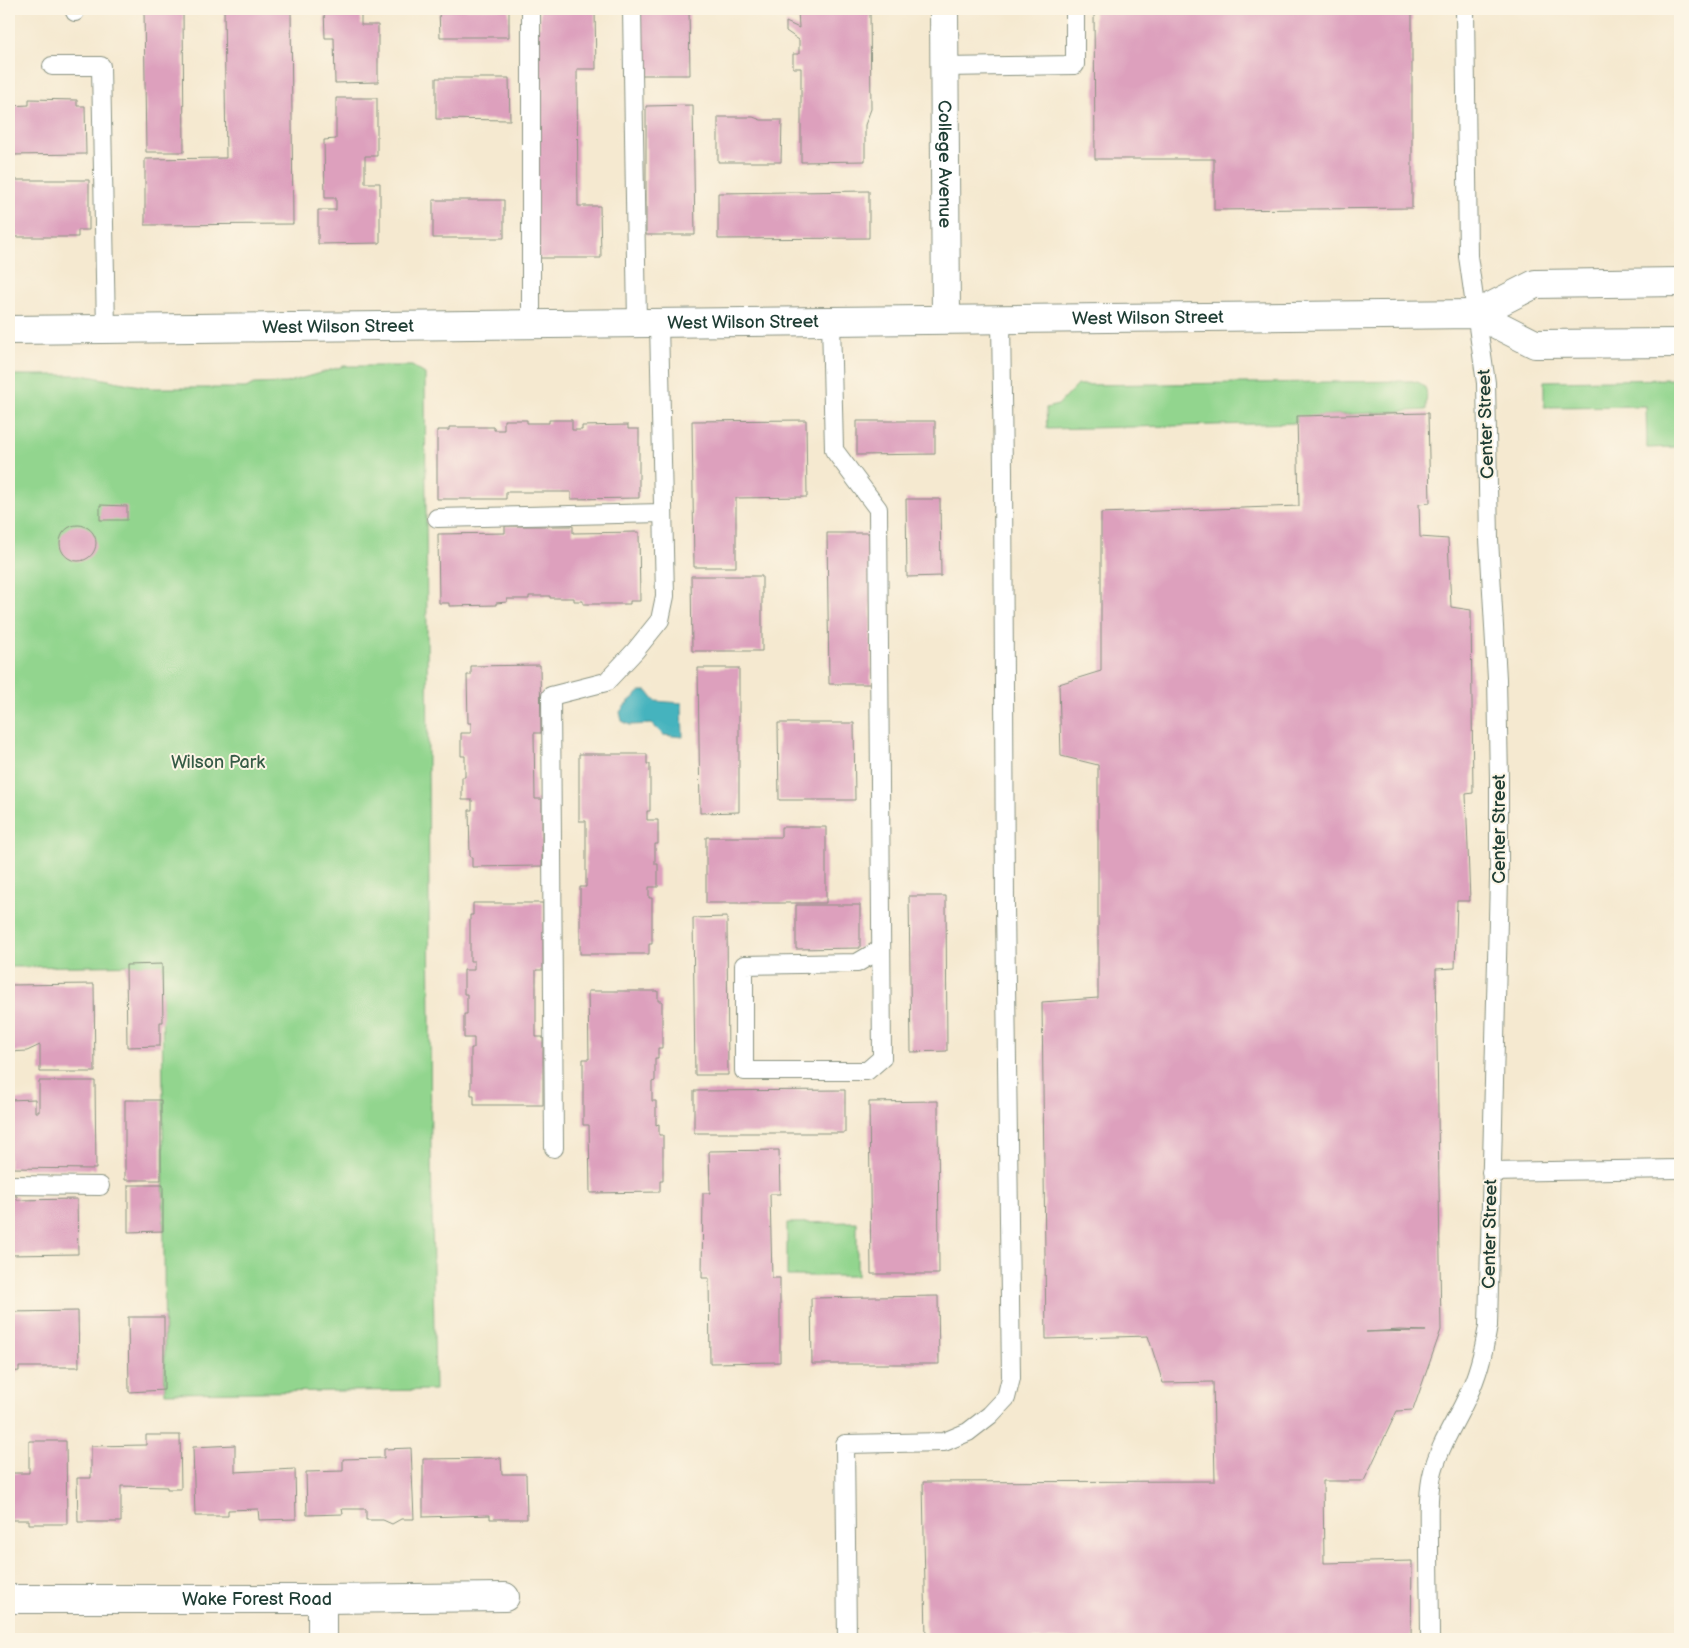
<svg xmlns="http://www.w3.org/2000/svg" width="1689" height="1648" viewBox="0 0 1689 1648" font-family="'Balsamiq Sans',sans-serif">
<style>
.green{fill:#92d58e;stroke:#588961}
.water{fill:#44b3be;stroke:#327879}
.building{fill:#dda0bd;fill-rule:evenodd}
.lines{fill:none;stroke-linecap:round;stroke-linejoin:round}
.service-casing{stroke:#8a9382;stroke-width:20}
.minor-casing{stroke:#8a9382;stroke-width:30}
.tertiary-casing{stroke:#8a9382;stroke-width:30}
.service{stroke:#fff;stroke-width:18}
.minor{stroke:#fff;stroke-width:28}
.tertiary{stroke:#fff;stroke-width:28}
.labels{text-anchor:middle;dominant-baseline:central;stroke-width:4;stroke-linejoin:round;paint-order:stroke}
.street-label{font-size:18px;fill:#1f3d34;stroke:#fcf5e5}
.park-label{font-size:18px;fill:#365b46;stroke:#fcf5e5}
</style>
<rect width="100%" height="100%" fill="#fcf5e5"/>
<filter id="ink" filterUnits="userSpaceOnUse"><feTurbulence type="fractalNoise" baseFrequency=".02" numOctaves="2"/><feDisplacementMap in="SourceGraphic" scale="10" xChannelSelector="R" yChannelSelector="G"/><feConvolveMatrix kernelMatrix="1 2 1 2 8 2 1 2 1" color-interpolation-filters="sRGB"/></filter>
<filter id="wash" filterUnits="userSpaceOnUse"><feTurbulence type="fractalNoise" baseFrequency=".0096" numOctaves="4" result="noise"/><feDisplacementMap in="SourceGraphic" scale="20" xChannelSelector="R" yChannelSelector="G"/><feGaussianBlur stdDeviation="1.12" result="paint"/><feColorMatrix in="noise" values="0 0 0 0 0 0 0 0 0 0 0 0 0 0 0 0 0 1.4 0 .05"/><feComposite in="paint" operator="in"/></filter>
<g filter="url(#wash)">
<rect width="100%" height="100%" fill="#f5e9d0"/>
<path class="green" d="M 344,366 L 412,366 L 425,374 L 431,1153 L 435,1390 L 165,1393 L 162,965 L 9,967 L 9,375 L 83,375 L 150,388 L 246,388 L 254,384 L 286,383 Z
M 1676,379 L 1677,447 L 1647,448 L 1646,406 L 1544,407 L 1544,381 Z
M 1412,381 C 1431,384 1426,394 1426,410 L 1297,417 L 1297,423 L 1047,429 L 1046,408 L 1058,405 L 1077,385 Z
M 857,1222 L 857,1276 L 787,1276 L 787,1223 Z"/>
<path class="water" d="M 641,691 L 647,691 L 655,701 L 682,703 L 683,737 L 663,735 L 652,724 L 630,725 L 622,721 L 620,712 L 627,703 Z"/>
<g id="blocks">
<path class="building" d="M 144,9 L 183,9 L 184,152 L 146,152 Z
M 224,9 L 291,9 L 293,224 L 145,225 L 145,159 L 226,158 Z
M 324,9 L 361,9 L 361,25 L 378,25 L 378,82 L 335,83 L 334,38 L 325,38 Z
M 439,9 L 509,9 L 509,37 L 440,37 Z
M 540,9 L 595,9 L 596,69 L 577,69 L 578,206 L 600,206 L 601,258 L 536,258 L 535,27 L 540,27 Z
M 640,9 L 689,9 L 690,75 L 640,75 Z
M 798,9 L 870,9 L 871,109 L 865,125 L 865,161 L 801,162 L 801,68 L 793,68 L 793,54 L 799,54 L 799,40 L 786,31 L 786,22 L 799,28 Z
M 1094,9 L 1412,9 L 1412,208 L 1214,210 L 1214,159 L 1095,159 Z
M 436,78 L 509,78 L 510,120 L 436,119 Z
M 336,98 L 377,98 L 377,156 L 365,156 L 365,183 L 380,183 L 380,243 L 318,244 L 318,210 L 336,210 L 336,198 L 325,198 L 324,140 L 336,139 Z
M 29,99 L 77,100 L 77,106 L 85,106 L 86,154 L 9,155 L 9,106 L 29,105 Z
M 693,105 L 695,235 L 646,235 L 646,106 Z
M 718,117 L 753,117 L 761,120 L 782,120 L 781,162 L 718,162 Z
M 9,180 L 89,180 L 89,230 L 78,230 L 78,237 L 9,237 Z
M 869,191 L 869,238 L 718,239 L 718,193 Z
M 433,200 L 504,200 L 504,238 L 433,238 Z
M 1428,413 L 1430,503 L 1419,504 L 1420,537 L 1448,539 L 1451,607 L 1471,610 L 1473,793 L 1466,794 L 1470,901 L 1457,901 L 1455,968 L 1436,969 L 1441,1330 L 1413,1410 L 1397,1411 L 1364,1481 L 1323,1481 L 1324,1563 L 1412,1561 L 1411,1639 L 926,1639 L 923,1482 L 1215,1481 L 1213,1382 L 1163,1383 L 1148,1336 L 1046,1339 L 1042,1002 L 1098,998 L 1098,765 L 1061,756 L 1059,684 L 1101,671 L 1101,513 L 1299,506 L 1297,416 ZM 1400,1330 L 1426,1331 L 1366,1332 Z
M 504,420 L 527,420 L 527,423 L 549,423 L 549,420 L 572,420 L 572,430 L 582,430 L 582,426 L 628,425 L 628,429 L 639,429 L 639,498 L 571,499 L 571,492 L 506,492 L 506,499 L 437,499 L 437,430 L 449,430 L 449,427 L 494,427 L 494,430 L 504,430 Z
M 806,420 L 807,497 L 736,498 L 736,567 L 694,567 L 692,421 Z
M 857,421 L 935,421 L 935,454 L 857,455 Z
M 906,499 L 940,499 L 941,576 L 907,577 Z
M 100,505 L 127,506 L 127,520 L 100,520 Z
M60 543a18 18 0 1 1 36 0a18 18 0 1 1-36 0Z
M 505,526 L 573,526 L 573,533 L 639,532 L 640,601 L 630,601 L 630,604 L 583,604 L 583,601 L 574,601 L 574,598 L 550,598 L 550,596 L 529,596 L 529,599 L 507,599 L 507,602 L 496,603 L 496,605 L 449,606 L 449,603 L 439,603 L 438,534 L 505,533 Z
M 827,533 L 870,533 L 871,684 L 829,684 Z
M 691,576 L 762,576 L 762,651 L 692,651 Z
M 540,665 L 541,733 L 534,733 L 535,799 L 542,799 L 542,866 L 472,867 L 472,857 L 470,857 L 469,810 L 472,810 L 472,800 L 462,800 L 462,777 L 465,777 L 465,756 L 461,756 L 461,733 L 471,733 L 471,723 L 468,723 L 467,675 L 471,675 L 471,666 Z
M 698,668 L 739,668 L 739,812 L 700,813 Z
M 778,723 L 854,723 L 855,800 L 779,800 Z
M 579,754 L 647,754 L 647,764 L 650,764 L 650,811 L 647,811 L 647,820 L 658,820 L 658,844 L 655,844 L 655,864 L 658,864 L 658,887 L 649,887 L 649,898 L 652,898 L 652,944 L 649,944 L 649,954 L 580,954 L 580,887 L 586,887 L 586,821 L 579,821 Z
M 781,827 L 826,827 L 826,903 L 706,903 L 706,837 L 781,837 Z
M 909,896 L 946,896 L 947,1051 L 911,1052 Z
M 473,903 L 543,903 L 543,970 L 536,970 L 536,1037 L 543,1037 L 543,1105 L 474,1105 L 474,1095 L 471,1095 L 471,1048 L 474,1048 L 474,1038 L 464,1038 L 464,1014 L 467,1014 L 467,994 L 464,994 L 464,970 L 474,970 L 474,961 L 470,961 L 470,915 L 473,915 Z
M 796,905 L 860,905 L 860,948 L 796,949 Z
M 727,917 L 728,1075 L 695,1075 L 693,918 Z
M 162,964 L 163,1022 L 160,1022 L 160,1046 L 127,1047 L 126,965 Z
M 94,984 L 95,1072 L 40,1072 L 40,1045 L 27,1051 L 9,1052 L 9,985 Z
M 588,991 L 658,991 L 658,1001 L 662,1001 L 662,1048 L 658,1048 L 658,1058 L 655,1058 L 655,1081 L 652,1082 L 652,1101 L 656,1101 L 656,1125 L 659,1124 L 659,1135 L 663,1135 L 663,1181 L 660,1181 L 660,1192 L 590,1193 L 589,1125 L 583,1125 L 583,1059 L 589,1059 Z
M 39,1081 L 95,1081 L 96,1169 L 9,1168 L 9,1100 L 35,1099 L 35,1112 L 39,1112 Z
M 845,1090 L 845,1133 L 694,1133 L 694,1091 Z
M 125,1100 L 161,1100 L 161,1180 L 125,1180 Z
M 938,1101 L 939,1274 L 871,1274 L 869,1102 Z
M 779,1150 L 780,1194 L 770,1194 L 772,1278 L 780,1278 L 780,1362 L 710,1363 L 709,1278 L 702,1278 L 703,1193 L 710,1193 L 709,1151 Z
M 128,1185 L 163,1185 L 163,1231 L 128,1232 Z
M 9,1196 L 17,1196 L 17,1200 L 77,1199 L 78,1254 L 9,1255 Z
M 938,1296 L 939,1364 L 812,1364 L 811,1298 Z
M 78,1311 L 79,1367 L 19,1367 L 19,1371 L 9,1372 L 9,1312 Z
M 128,1317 L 164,1317 L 164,1390 L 129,1392 Z
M 146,1435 L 180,1435 L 181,1489 L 167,1489 L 167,1487 L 121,1486 L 121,1522 L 78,1522 L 77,1478 L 91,1478 L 91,1446 L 146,1445 Z
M 29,1441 L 66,1441 L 67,1524 L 29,1524 L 29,1520 L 9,1520 L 9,1473 L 29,1473 Z
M 235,1445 L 235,1472 L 295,1469 L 296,1519 L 259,1520 L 258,1509 L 228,1510 L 228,1516 L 195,1516 L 193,1447 Z
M 411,1448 L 414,1519 L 401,1519 L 392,1524 L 383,1520 L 366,1520 L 366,1509 L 342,1509 L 343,1514 L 307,1515 L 306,1472 L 343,1471 L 343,1459 L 384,1458 L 384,1449 Z
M 501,1458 L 502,1474 L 526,1474 L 527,1519 L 490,1519 L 490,1515 L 423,1517 L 423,1459 Z"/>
</g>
</g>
<g filter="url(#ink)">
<use href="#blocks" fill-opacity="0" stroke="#8a9382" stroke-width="1"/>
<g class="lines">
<g class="service-casing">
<path id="service" d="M 74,9 L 75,12
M 531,9 L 531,324
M 632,9 L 637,323
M 52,66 L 101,66 L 106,329
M 945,67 L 1075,65 L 1075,9
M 831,320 L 834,450 L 878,509 L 882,1058 L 867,1071 L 744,1071 L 744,965 L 857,963 L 881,949
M 437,518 L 663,513
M 554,1148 L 551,696 L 606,682 L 635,651 L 660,620 L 665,596 L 659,323
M 1491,1172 L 1680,1169
M 9,1185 L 100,1186
M 847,1639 L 845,1444 L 944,1442 L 968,1432 L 990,1415 L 1006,1398 L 1011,1378 L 1005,905 L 1003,471 L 1001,319
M 1430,1639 C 1430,1607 1429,1576 1429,1544 C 1429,1520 1427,1494 1433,1471 C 1440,1444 1457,1420 1468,1395 C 1479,1373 1484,1350 1488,1326 L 1499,878 L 1499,779 L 1497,679 L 1489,539 L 1486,383 L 1468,256 L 1465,9"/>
</g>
<g class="minor-casing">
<g id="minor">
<path id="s1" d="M 9,1599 L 322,1599 L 505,1597"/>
<path d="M 322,1599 L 322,1639"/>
</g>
</g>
<g class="tertiary-casing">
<g id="tertiary">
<path id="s2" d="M 944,9 L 946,319"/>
<path d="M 1476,314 L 1535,284 L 1680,282"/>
<path id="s3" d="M 9,330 L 1476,314 L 1535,344 L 1680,343"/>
</g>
</g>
<use href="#service" class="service"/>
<use href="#minor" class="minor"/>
<use href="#tertiary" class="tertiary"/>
</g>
</g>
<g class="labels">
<g class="street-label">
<text stroke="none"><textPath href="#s2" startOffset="155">College Avenue</textPath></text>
<text stroke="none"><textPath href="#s3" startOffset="1139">West Wilson Street</textPath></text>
<text stroke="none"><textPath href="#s3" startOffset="734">West Wilson Street</textPath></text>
<text stroke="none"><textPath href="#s3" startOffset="329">West Wilson Street</textPath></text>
<text transform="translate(1486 424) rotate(-92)">Center Street</text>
<text transform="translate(1499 829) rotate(-90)">Center Street</text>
<text transform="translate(1490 1234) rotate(-89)">Center Street</text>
<text stroke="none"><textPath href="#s1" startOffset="248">Wake Forest Road</textPath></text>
</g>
<g class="park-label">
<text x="218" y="762">Wilson Park</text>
</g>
</g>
<rect width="1689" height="1648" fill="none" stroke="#fcf5e5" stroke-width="30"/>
</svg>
